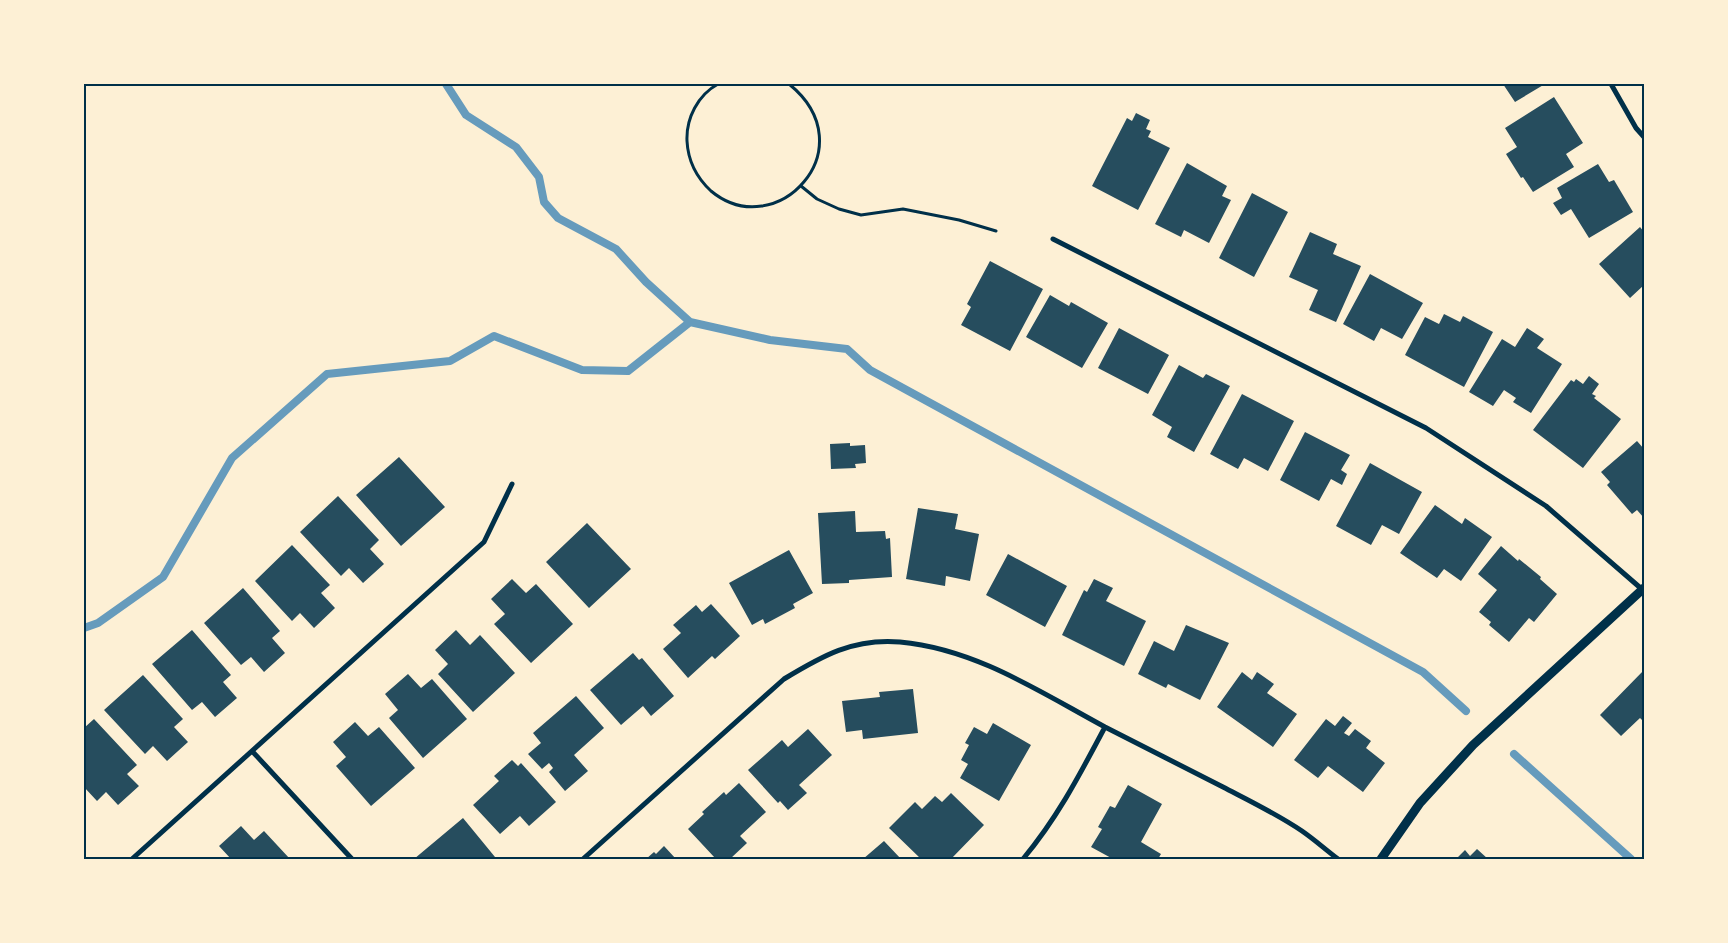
<svg xmlns="http://www.w3.org/2000/svg" width="1728" height="943" viewBox="0 0 1728 943" font-family="'PT Sans',sans-serif">
<style>
.lines{fill:none;stroke-linecap:round;stroke-linejoin:round}
.stream{stroke:#669bbc;stroke-width:8}
.building{fill:#264d5e}
.path{stroke:#003049;stroke-width:3}
.minor{stroke:#003049;stroke-width:5}
.tertiary{stroke:#003049;stroke-width:9}
.neatline{fill:none;stroke:#003049;stroke-width:2}
</style>
<rect width="100%" height="100%" fill="#fdf0d5"/>
<g class="lines">
<path class="stream" d="M 446,84 L 466,115 L 516,147 L 539,177 L 544,202 L 558,218 L 616,249 L 646,282 L 690,322
M 84,628 L 98,623 L 163,577 L 232,458 L 327,374 L 450,361 L 494,336 L 582,370 L 628,371 L 690,322 L 770,340 L 847,349 L 870,370 L 1423,672 L 1466,711
M 1514,754 L 1631,859"/>
</g>
<path class="building" d="M 1503,84 L 1545,84 L 1515,102 Z
M 1554,97 L 1583,143 L 1566,154 L 1574,167 L 1533,192 L 1523,177 L 1521,178 L 1506,154 L 1517,147 L 1505,128 Z
M 1136,113 L 1150,120 L 1146,129 L 1151,131 L 1148,137 L 1170,148 L 1138,210 L 1092,186 L 1127,118 L 1132,121 Z
M 1187,163 L 1227,186 L 1222,196 L 1231,200 L 1209,243 L 1184,230 L 1181,237 L 1155,224 Z
M 1598,164 L 1609,182 L 1614,180 L 1633,212 L 1589,238 L 1571,209 L 1561,215 L 1553,203 L 1562,198 L 1557,188 Z
M 1252,193 L 1288,212 L 1254,277 L 1219,258 Z
M 1640,227 L 1644,232 L 1644,285 L 1630,298 L 1599,264 Z
M 1310,232 L 1337,244 L 1333,254 L 1361,266 L 1336,322 L 1309,310 L 1318,290 L 1289,277 Z
M 990,261 L 1043,289 L 1010,351 L 961,325 L 971,307 L 967,304 Z
M 1370,274 L 1423,303 L 1402,339 L 1381,328 L 1374,341 L 1343,324 Z
M 1050,295 L 1069,306 L 1071,302 L 1108,323 L 1082,368 L 1026,337 Z
M 1444,314 L 1460,322 L 1463,316 L 1493,332 L 1464,387 L 1405,355 L 1425,317 L 1439,324 Z
M 1119,328 L 1169,355 L 1148,394 L 1098,368 Z
M 1527,328 L 1544,339 L 1537,348 L 1562,364 L 1531,413 L 1513,402 L 1516,398 L 1504,390 L 1493,406 L 1469,392 L 1502,339 L 1515,347 Z
M 1179,365 L 1203,378 L 1206,374 L 1230,386 L 1194,452 L 1167,437 L 1172,427 L 1152,415 Z
M 1589,376 L 1599,384 L 1592,394 L 1596,396 L 1594,398 L 1621,419 L 1583,468 L 1533,430 L 1571,380 L 1574,382 L 1576,379 L 1583,384 Z
M 1242,394 L 1294,421 L 1268,471 L 1244,458 L 1238,469 L 1210,454 Z
M 1305,432 L 1350,455 L 1341,470 L 1347,474 L 1342,485 L 1331,479 L 1319,501 L 1280,480 Z
M 1637,441 L 1644,449 L 1644,518 L 1637,510 L 1632,514 L 1607,485 L 1610,482 L 1601,472 Z
M 850,443 L 850,446 L 865,445 L 866,463 L 855,464 L 856,468 L 831,469 L 830,444 Z
M 399,457 L 445,507 L 401,546 L 356,495 Z
M 1370,463 L 1422,492 L 1399,534 L 1382,525 L 1371,545 L 1336,526 Z
M 338,496 L 379,540 L 370,549 L 384,564 L 363,583 L 349,568 L 341,576 L 300,532 Z
M 1435,505 L 1462,524 L 1465,518 L 1492,537 L 1461,581 L 1444,569 L 1437,578 L 1400,553 Z
M 918,508 L 958,514 L 955,529 L 979,534 L 970,581 L 946,576 L 945,586 L 906,579 Z
M 855,511 L 856,532 L 885,531 L 886,539 L 890,538 L 892,577 L 849,580 L 849,583 L 822,584 L 818,513 Z
M 587,523 L 631,569 L 589,608 L 546,562 Z
M 292,545 L 330,585 L 321,593 L 335,608 L 314,628 L 300,613 L 292,621 L 255,581 Z
M 1501,546 L 1518,561 L 1519,559 L 1541,577 L 1540,579 L 1557,594 L 1534,622 L 1529,618 L 1509,642 L 1489,625 L 1491,622 L 1479,612 L 1497,590 L 1478,574 Z
M 789,550 L 813,593 L 793,604 L 795,608 L 765,624 L 763,619 L 752,625 L 729,583 Z
M 1008,554 L 1067,586 L 1045,627 L 986,595 Z
M 512,579 L 526,593 L 536,584 L 573,624 L 531,663 L 494,624 L 505,614 L 491,599 Z
M 1094,579 L 1113,588 L 1106,601 L 1146,621 L 1124,666 L 1062,635 L 1084,590 L 1087,592 Z
M 243,588 L 280,631 L 272,638 L 285,653 L 264,672 L 251,657 L 241,665 L 204,623 Z
M 711,604 L 740,636 L 715,659 L 712,656 L 688,678 L 663,649 L 681,633 L 673,625 L 696,605 L 702,612 Z
M 1186,625 L 1229,643 L 1200,700 L 1168,684 L 1166,688 L 1138,674 L 1154,641 L 1174,651 Z
M 192,630 L 231,675 L 223,682 L 237,698 L 215,717 L 202,702 L 192,710 L 152,664 Z
M 456,630 L 470,645 L 480,635 L 515,673 L 473,712 L 438,674 L 448,664 L 435,650 Z
M 633,653 L 639,660 L 642,658 L 674,696 L 651,716 L 643,706 L 621,725 L 590,690 Z
M 1644,670 L 1644,722 L 1640,718 L 1621,736 L 1600,715 Z
M 1242,672 L 1252,680 L 1257,672 L 1274,684 L 1267,693 L 1297,714 L 1273,747 L 1217,707 Z
M 408,674 L 421,688 L 432,679 L 467,719 L 423,758 L 389,718 L 398,710 L 385,694 Z
M 143,675 L 183,719 L 174,727 L 188,742 L 167,761 L 153,746 L 145,754 L 104,710 Z
M 913,689 L 918,733 L 863,739 L 862,730 L 846,732 L 842,701 L 880,697 L 879,692 Z
M 576,696 L 604,728 L 574,755 L 588,771 L 565,791 L 549,772 L 553,768 L 549,763 L 542,769 L 528,754 L 541,743 L 533,733 Z
M 1343,716 L 1352,723 L 1344,733 L 1349,736 L 1355,729 L 1371,741 L 1366,748 L 1385,763 L 1363,792 L 1328,766 L 1318,778 L 1294,760 L 1326,719 L 1335,726 Z
M 94,719 L 137,765 L 127,774 L 139,786 L 118,805 L 106,792 L 97,801 L 84,787 L 84,728 Z
M 355,722 L 368,736 L 379,727 L 415,768 L 371,806 L 336,766 L 346,757 L 333,742 Z
M 993,723 L 1031,745 L 999,801 L 960,778 L 968,764 L 961,760 L 969,745 L 965,743 L 974,727 L 987,734 Z
M 808,729 L 832,755 L 799,785 L 807,793 L 788,810 L 780,801 L 778,803 L 748,770 L 782,740 L 788,747 Z
M 512,760 L 518,766 L 521,763 L 556,802 L 529,826 L 520,816 L 500,834 L 473,805 L 499,781 L 494,776 Z
M 739,783 L 766,812 L 740,836 L 747,843 L 730,859 L 713,859 L 715,858 L 688,829 L 704,814 L 702,812 L 724,792 L 726,795 Z
M 1128,785 L 1162,804 L 1141,842 L 1161,854 L 1158,859 L 1113,859 L 1091,847 L 1102,829 L 1098,827 L 1110,806 L 1115,808 Z
M 951,793 L 984,825 L 951,859 L 921,859 L 889,828 L 915,802 L 922,809 L 935,796 L 942,802 Z
M 463,818 L 495,857 L 492,859 L 414,859 Z
M 241,826 L 254,840 L 264,831 L 290,859 L 231,859 L 219,846 Z
M 884,841 L 901,859 L 863,859 Z
M 664,846 L 676,859 L 646,859 L 654,852 L 656,854 Z
M 1477,849 L 1488,859 L 1456,859 L 1465,850 L 1470,856 Z"/>
<g class="lines">
<path class="path" d="M 718,84 C 698,95 686,118 687,141 C 688,161 697,178 711,191 C 776,245 868,148 789,84
M 801,186 L 817,199 L 839,209 L 861,215 L 903,209 L 959,220 L 996,231"/>
<path class="minor" d="M 1611,84 L 1636,128 L 1644,137
M 1053,239 L 1426,428 L 1546,506 L 1644,591
M 252,751 L 352,859
M 132,859 L 484,542 L 512,484
M 583,859 L 784,679 C 822,656 853,638 900,642 C 976,649 1040,692 1105,727 C 1144,747 1184,767 1223,787 C 1250,801 1277,814 1302,831 C 1315,840 1326,850 1338,859
M 1023,859 C 1058,817 1080,774 1105,727"/>
<path class="tertiary" d="M 1381,859 L 1420,803 L 1473,745 L 1644,588"/>
</g>
<rect width="1728" height="943" fill="none" stroke="#fdf0d5" stroke-width="170"/>
<rect x="85" y="85" width="1558" height="773" class="neatline"/>
</svg>
